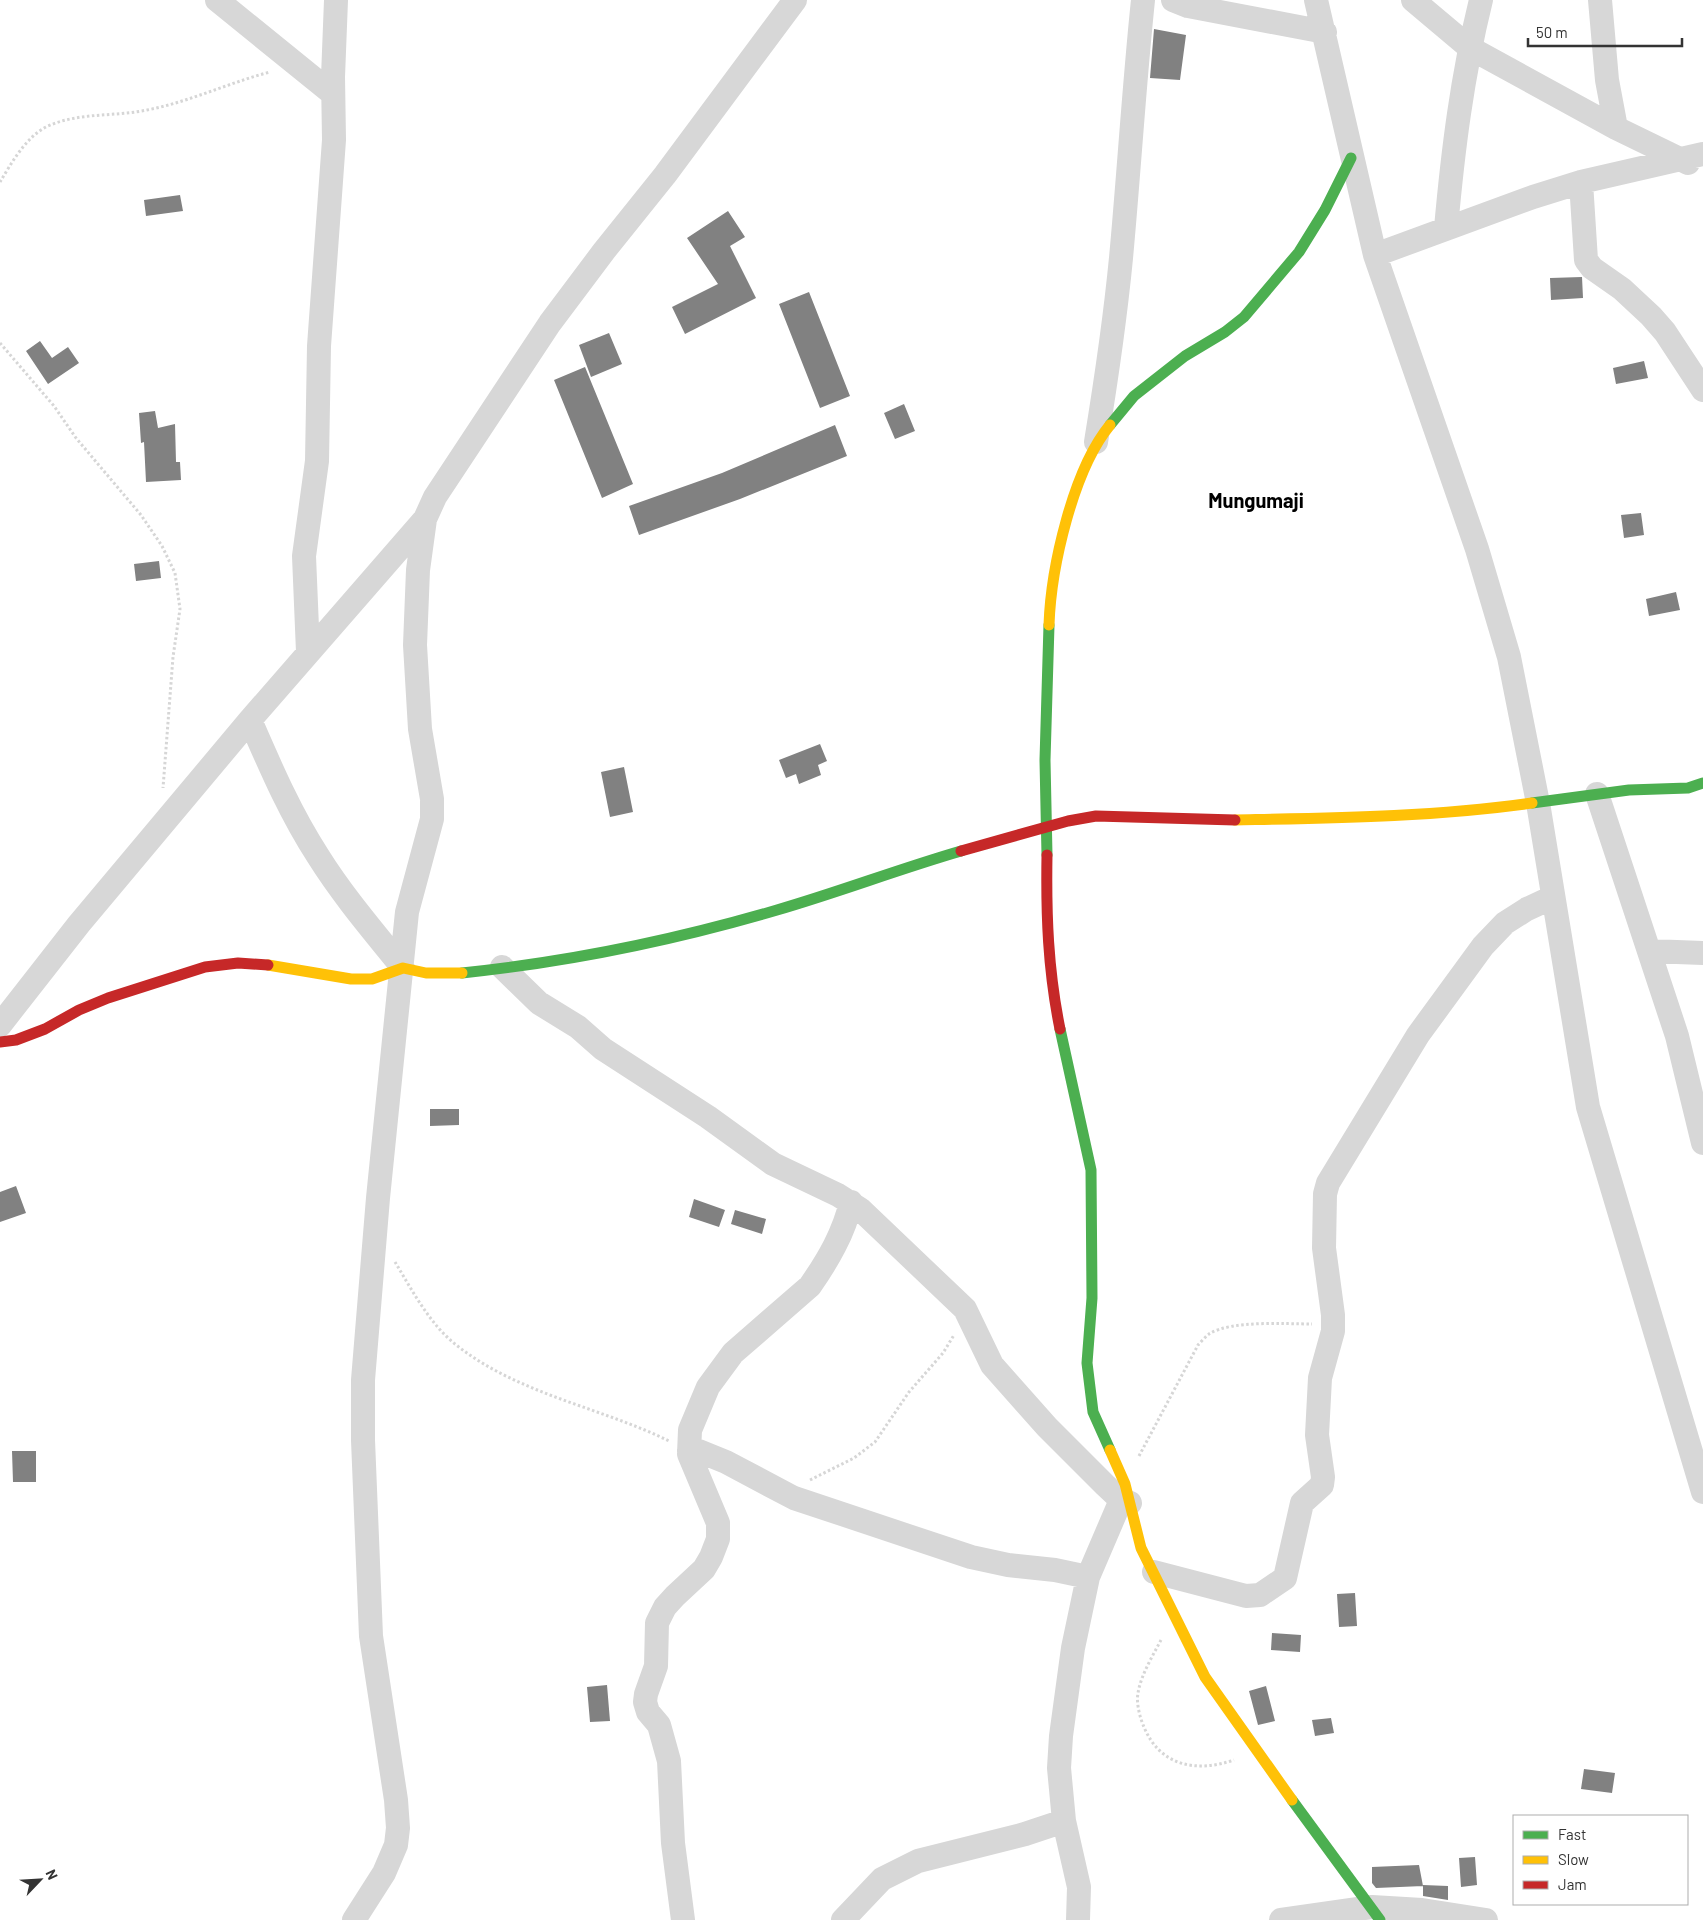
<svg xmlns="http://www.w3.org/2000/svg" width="1703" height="1920" viewBox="0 0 1703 1920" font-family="Barlow,sans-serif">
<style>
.building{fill:#818181}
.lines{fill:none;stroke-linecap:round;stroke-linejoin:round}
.path{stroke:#d6d6d6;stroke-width:3;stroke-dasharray:2.5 2.5;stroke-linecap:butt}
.street{stroke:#d7d7d7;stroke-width:24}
.fast{stroke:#4caf50;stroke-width:11}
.slow{stroke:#ffc107;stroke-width:11}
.jam{stroke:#c62828;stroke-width:11}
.labels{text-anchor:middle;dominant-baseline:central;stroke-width:5;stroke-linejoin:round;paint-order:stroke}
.quarter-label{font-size:20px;font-weight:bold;fill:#000;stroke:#fff}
</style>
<rect width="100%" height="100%" fill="#fff"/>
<path class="building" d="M 1154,29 L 1186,35 L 1180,80 L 1150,78 Z
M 180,195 L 183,211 L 146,216 L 144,200 Z
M 728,211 L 745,237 L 730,246 L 756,298 L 685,334 L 672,307 L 718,284 L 687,238 Z
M 1550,278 L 1582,277 L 1583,298 L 1551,300 Z
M 809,292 L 850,396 L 820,408 L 779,304 Z
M 609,333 L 622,364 L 591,377 L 579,345 Z
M 40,341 L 52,358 L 68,347 L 79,363 L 48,384 L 26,351 Z
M 1644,361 L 1648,378 L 1616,384 L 1613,368 Z
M 585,367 L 633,484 L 602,498 L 554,380 Z
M 904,404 L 915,431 L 895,439 L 884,413 Z
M 155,411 L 158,428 L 175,424 L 176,462 L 180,462 L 181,480 L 146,482 L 144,442 L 141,443 L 139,413 Z
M 835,425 L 847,456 L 740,499 L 639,535 L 629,506 L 722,473 Z
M 1641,513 L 1644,535 L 1624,538 L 1621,515 Z
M 159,561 L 161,578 L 136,581 L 134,564 Z
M 1676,592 L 1680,610 L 1649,616 L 1646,599 Z
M 820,744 L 827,761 L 818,765 L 821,775 L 799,784 L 796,774 L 786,778 L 779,760 Z
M 624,767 L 633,812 L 610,817 L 601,772 Z
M 430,1109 L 459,1109 L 459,1125 L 430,1126 Z
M 16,1186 L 26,1213 L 0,1222 L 0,1192 Z
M 694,1199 L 725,1210 L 719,1227 L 689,1217 Z
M 735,1210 L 766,1219 L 762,1234 L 731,1224 Z
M 12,1451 L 36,1451 L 36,1482 L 13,1482 Z
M 1355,1593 L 1357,1626 L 1339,1627 L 1337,1594 Z
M 1272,1633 L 1301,1635 L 1300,1652 L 1271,1650 Z
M 607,1685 L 610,1721 L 590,1722 L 587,1687 Z
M 1266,1686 L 1275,1721 L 1258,1725 L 1249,1691 Z
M 1331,1718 L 1334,1733 L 1315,1736 L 1312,1720 Z
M 1584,1769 L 1615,1773 L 1612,1793 L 1581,1789 Z
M 1475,1857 L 1477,1885 L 1461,1887 L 1459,1858 Z
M 1419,1865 L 1423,1886 L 1376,1888 L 1372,1883 L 1372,1867 Z
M 1423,1885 L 1448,1886 L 1448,1900 L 1423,1896 Z"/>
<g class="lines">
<path class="path" d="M 0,182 C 11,164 25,138 46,127 C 77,112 114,117 147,110 C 189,102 228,83 270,72
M 0,343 L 54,406 L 76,438 L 141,515 L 162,546 L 175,573 L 180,609 L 173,657 L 163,788
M 395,1262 C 412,1290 429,1323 455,1344 C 517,1394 600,1407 669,1441
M 1139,1456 L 1198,1345 C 1201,1342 1205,1337 1209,1334 C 1231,1320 1285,1324 1312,1324
M 810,1480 L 854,1458 L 875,1442 L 909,1392 L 943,1353 L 954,1335
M 1161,1640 C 1152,1657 1141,1675 1138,1693 C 1136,1703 1140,1718 1144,1727 C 1160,1766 1196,1773 1234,1760"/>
<path class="street" d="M 217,0 L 333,94
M 1173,0 L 1188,6 L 1325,32
M 1316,0 L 1375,255 L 1477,549 L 1509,657 L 1538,803 L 1588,1107 L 1703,1492
M 1413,0 L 1470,48 L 1616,128 L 1688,163
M 1600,0 L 1607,80 L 1616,128
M 1581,182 L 1586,260 L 1592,268 L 1622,289 L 1651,316 L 1665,332 L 1703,390
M 1446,228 C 1453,150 1462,77 1481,0
M 1375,255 L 1533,197 L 1581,182 L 1703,154
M 1096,442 C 1106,381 1115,320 1121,258 C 1129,172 1134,86 1143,0
M 308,652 L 304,556 L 317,461 L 319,346 L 334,140 L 333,77 L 336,0
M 250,720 C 270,766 290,813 318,856 C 343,896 374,932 403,968
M 1597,794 L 1677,1036 L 1703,1143
M 1650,951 L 1703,953
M 502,967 L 539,1003 L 578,1027 L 603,1049 L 708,1117 L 773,1164 L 838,1195 L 860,1209 L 965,1309 L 992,1365 L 1047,1427 L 1105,1485 L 1121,1500 L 1130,1503
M 0,1025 L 79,924 L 250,720 L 425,519 L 435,497 L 550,323 L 604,251 L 665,175 L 795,0
M 689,1451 L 694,1449 L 726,1462 L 794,1498 L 971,1557 L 1008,1565 L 1055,1570 L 1088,1577
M 1154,1572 L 1246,1596 L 1260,1595 L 1285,1578 L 1302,1503 L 1322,1485 L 1323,1477 L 1317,1435 L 1320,1378 L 1333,1331 L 1333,1315 L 1324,1248 L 1325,1194 L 1328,1183 L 1418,1035 L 1483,946 L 1505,923 L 1527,909 L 1553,897
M 354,1920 L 384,1873 L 396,1845 L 398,1828 L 396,1800 L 371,1636 L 363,1440 L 363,1380 L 378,1198 L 407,912 L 432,819 L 432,799 L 420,729 L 415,645 L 418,570 L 425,519
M 683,1920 L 673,1843 L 669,1761 L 659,1725 L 648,1712 L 645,1702 L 646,1694 L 656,1666 L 657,1623 L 665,1607 L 675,1596 L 704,1569 L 711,1557 L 718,1539 L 718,1523 L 689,1454 L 690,1430 L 708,1387 L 733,1353 L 810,1286 C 828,1260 844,1233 851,1202
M 843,1920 L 882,1879 L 918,1861 L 1025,1834 L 1064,1821
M 1078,1920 L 1079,1887 L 1064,1821 L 1059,1768 L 1061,1736 L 1073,1648 L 1088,1577 L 1121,1500
M 1281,1920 L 1372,1907 L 1422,1910 L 1486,1920"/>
<path class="fast" d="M 1110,425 L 1134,396 L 1185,356 L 1225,332 L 1244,317 L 1299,252 L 1325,210 L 1351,158
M 1532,803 L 1629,790 L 1688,788 L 1703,783
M 1047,855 L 1045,760 L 1049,625
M 462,973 C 568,962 675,940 777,910 C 839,892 899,869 961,851
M 1060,1029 L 1091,1170 L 1092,1298 L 1087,1363 L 1093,1412 L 1110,1450
M 1292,1800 L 1380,1920"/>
<path class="slow" d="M 1049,625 C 1051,567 1073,470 1110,425
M 1235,820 C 1335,818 1433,817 1532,803
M 268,965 L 351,979 L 372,979 L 403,968 L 426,973 L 462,973
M 1110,1450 L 1125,1484 L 1141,1548 L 1205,1677 L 1292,1800"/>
<path class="jam" d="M 961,851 L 1068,821 L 1096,816 L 1235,820
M 1047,855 C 1046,915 1048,970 1060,1029
M 0,1042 L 16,1040 L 45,1029 L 79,1010 L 108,998 L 205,967 L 238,963 L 268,965"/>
</g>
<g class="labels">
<g class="quarter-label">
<text x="1256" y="500">Mungumaji</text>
</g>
</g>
<rect x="1513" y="1815" width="175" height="90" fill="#ffffff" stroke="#adadad"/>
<rect x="1523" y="1831" width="25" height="8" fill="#4caf50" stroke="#adadad"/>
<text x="1558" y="1840" font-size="15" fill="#333333">Fast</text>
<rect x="1523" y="1856" width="25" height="8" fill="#ffc107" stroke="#adadad"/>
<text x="1558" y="1865" font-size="15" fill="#333333">Slow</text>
<rect x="1523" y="1881" width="25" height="8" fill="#c62828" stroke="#adadad"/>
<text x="1558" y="1890" font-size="15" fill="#333333">Jam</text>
<g transform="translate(40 1880) rotate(65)" stroke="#ffffff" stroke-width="4" paint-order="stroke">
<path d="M0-4L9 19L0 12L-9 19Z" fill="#333333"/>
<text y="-8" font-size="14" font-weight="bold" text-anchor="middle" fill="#333333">N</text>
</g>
<path d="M1528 38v8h154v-8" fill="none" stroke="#333333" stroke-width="2.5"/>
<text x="1536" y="38" font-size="15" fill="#333333" stroke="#ffffff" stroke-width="4" paint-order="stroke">50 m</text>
</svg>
